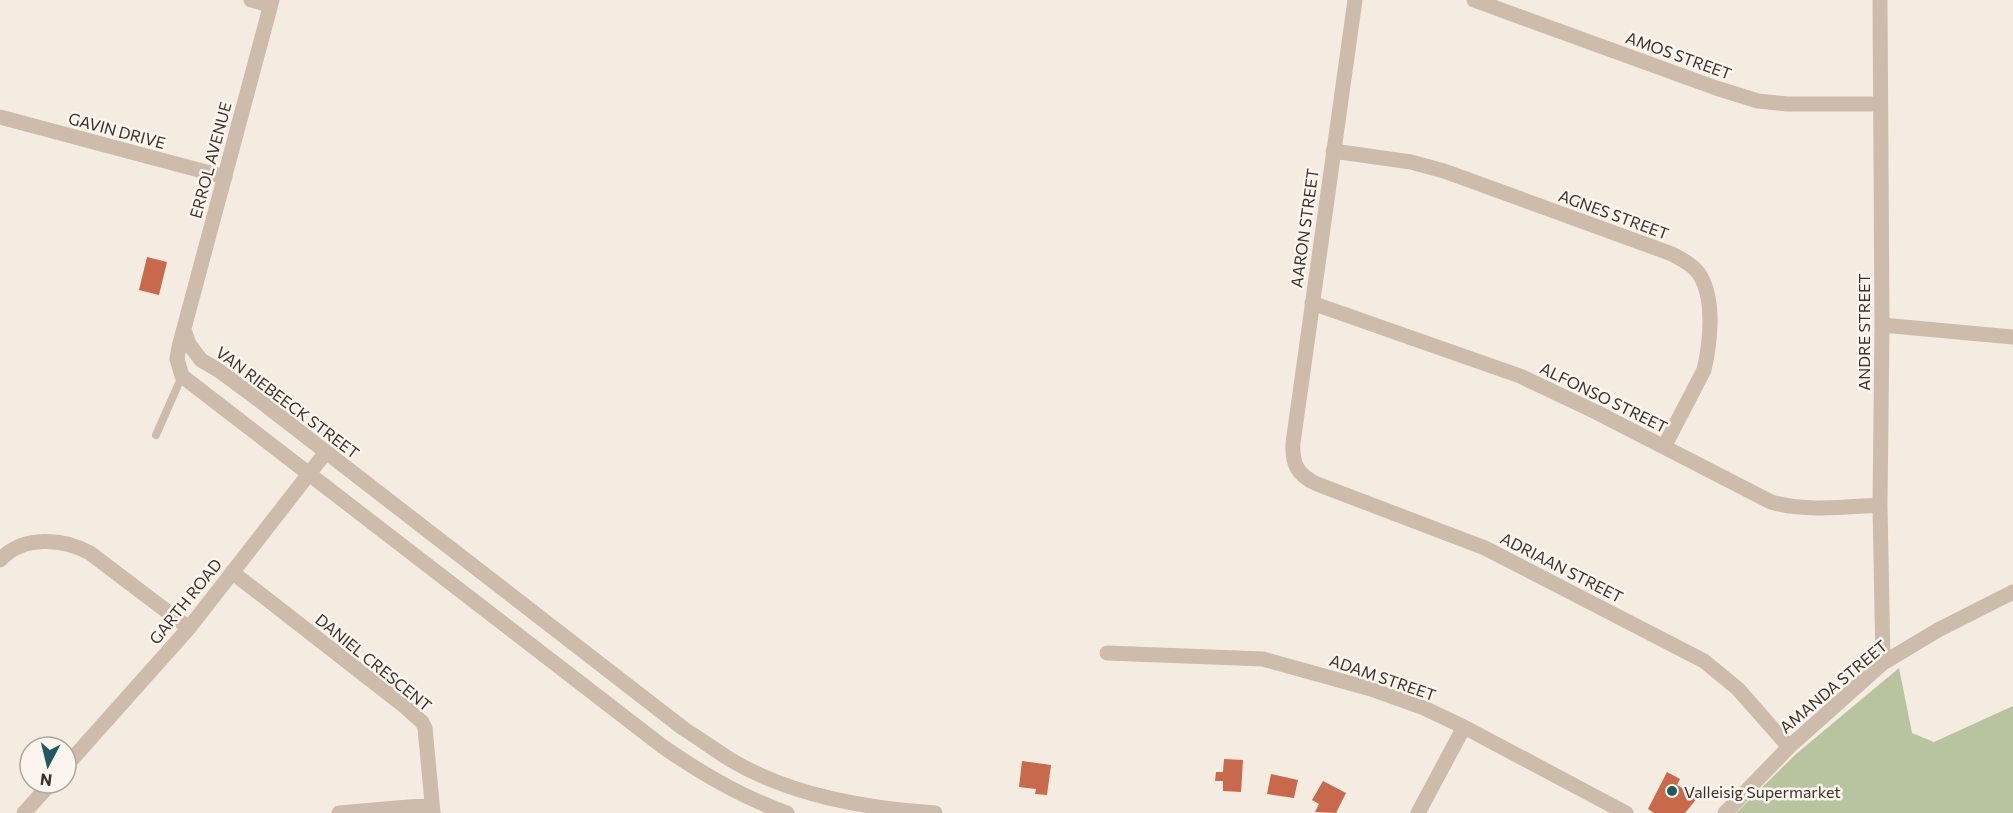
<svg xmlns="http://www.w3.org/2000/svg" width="2013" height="813" viewBox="0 0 2013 813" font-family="Commissioner,sans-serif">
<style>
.green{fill:#b8c4a0}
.building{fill:#c8694b}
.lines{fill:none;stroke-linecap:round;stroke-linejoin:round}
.service{stroke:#cdbbac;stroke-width:8}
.minor{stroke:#cdbbac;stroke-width:15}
.tertiary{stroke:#cdbbac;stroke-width:15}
.poi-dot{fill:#1f5a5e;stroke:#fbf5ee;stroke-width:2}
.labels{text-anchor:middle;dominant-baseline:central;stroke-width:5;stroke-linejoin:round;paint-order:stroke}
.street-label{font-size:16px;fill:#3b302b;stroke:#fbf5ee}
.poi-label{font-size:16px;fill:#3b302b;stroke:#fbf5ee;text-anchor:start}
</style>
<rect width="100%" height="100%" fill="#f4ebe1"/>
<path class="green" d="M 1899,668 L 1912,733 L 1934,742 L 2013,706 L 2013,813 L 1736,813 L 1796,754 Z"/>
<path class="building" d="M 147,257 L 167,262 L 159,295 L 139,290 Z
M 1224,759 L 1243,760 L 1241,792 L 1223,791 L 1223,781 L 1215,781 L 1216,772 L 1223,772 Z
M 1022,761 L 1051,765 L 1047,795 L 1035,794 L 1036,789 L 1019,787 Z
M 1667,772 L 1680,779 L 1677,785 L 1698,797 L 1685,813 L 1654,813 L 1648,809 Z
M 1271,774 L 1298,780 L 1294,798 L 1267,794 Z
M 1323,781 L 1346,793 L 1336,813 L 1315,812 L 1319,804 L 1312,800 Z"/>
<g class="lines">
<path class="service" d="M 156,435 L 182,376"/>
<path class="minor" d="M 251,0 L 270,5
M 1355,0 L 1293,443 C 1292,464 1297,475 1317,484 L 1485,548 L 1704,661 L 1738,689 L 1789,747
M 1474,0 L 1716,88 L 1758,101 L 1787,104 L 1879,104
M 1880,0 L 1882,325 L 1880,505 L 1883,663
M 0,117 L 225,177
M 1333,151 L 1411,162 L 1444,171 L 1672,254 C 1683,260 1695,266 1701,277 C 1715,302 1710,344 1704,370 L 1664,447
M 1312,303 L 1520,376 L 1596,412 L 1771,502 C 1805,512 1845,507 1880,505
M 1882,325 L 2013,337
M 0,560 C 23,535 63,538 90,553 L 189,628
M 232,572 L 403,705 L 422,722 L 425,728 L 433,813
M 1107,653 L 1263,659 L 1371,689 L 1424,708 L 1464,727 L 1626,813
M 66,766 L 189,628 L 326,452
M 24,813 L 51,783
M 339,813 L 432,805
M 1418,813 L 1464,727
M 1725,813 L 1789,747 L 1883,663 L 1938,630 L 2013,592"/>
<path class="tertiary" d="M 272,0 L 179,347 L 177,359 L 182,376 L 662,746 C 702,774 741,797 787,813
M 184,330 L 189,344 L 201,360 L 218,370 L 255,397 L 684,729 C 700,739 715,750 731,760 C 792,796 865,808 935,813"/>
</g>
<circle class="poi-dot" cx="1672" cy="791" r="6"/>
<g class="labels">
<g class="street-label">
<text transform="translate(1679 55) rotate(20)">AMOS STREET</text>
<text transform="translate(117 130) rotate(15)">GAVIN DRIVE</text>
<text transform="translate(210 160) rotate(-75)">ERROL AVENUE</text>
<text transform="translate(1614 214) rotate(20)">AGNES STREET</text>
<text transform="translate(1304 228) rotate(-82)">AARON STREET</text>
<text transform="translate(1863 332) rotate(-90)">ANDRE STREET</text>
<text transform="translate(1604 397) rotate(26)">ALFONSO STREET</text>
<text transform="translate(288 402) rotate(37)">VAN RIEBEECK STREET</text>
<text transform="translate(1562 567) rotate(27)">ADRIAAN STREET</text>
<text transform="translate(185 601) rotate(-51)">GARTH ROAD</text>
<text transform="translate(374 662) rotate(39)">DANIEL CRESCENT</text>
<text transform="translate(1383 677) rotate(19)">ADAM STREET</text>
<text transform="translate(1833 686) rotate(-40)">AMANDA STREET</text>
</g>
<g class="poi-label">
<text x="1684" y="791">Valleisig Supermarket</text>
</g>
</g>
<g transform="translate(48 765) rotate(187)"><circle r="28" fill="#fbf5ee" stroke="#aea6a0" stroke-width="1.5"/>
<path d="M0-4.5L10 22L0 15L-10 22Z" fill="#1f5a5e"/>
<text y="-9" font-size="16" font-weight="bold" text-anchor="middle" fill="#3b302b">N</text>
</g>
</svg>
